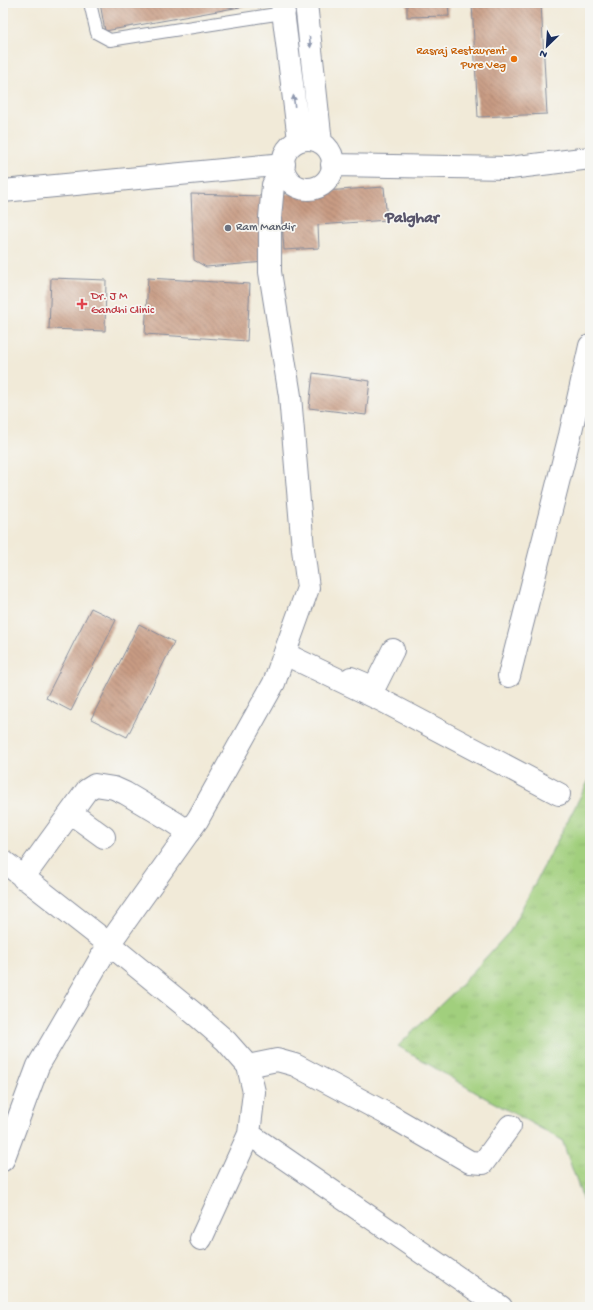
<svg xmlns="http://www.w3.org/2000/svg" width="593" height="1310" viewBox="0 0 593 1310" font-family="'Gochi Hand',sans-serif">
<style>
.grass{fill:url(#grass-tufts);stroke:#5e7f6e}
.building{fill:url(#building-back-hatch)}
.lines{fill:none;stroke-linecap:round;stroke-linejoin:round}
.lane-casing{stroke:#868c9b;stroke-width:14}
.street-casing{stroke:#868c9b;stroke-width:24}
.secondary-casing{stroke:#868c9b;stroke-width:24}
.lane{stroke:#fff;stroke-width:12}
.street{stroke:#fff;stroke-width:22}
.secondary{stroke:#fff;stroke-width:22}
.oneway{fill:#8d97ae}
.food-dot{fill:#e8710a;stroke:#f6f6f2;stroke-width:1.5}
.worship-dot{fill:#6b7280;stroke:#f6f6f2;stroke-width:1.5}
.health-dot{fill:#e0444e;stroke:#f6f6f2;stroke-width:1.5}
.labels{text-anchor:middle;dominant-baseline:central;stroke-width:3.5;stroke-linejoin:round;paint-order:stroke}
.food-label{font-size:12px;fill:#c56008;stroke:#f6f6f2;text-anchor:end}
.worship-label{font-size:12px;fill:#5b616d;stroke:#f6f6f2;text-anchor:start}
.health-label{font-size:12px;fill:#be3a42;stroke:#f6f6f2;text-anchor:start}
.district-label{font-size:16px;font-weight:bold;fill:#58556b;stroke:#f6f6f2}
</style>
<defs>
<pattern id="grass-tufts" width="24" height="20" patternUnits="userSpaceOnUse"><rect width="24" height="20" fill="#a1cf7d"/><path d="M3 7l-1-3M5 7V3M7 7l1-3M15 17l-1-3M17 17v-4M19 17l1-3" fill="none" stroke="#8ab26e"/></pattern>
<pattern id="building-back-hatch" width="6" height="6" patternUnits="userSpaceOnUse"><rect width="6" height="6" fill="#c89b83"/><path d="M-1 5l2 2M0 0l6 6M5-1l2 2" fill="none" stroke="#a27f6e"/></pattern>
</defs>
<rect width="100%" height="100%" fill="#f6f6f2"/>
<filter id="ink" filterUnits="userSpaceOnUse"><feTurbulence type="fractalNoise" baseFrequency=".025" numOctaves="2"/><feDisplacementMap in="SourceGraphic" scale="8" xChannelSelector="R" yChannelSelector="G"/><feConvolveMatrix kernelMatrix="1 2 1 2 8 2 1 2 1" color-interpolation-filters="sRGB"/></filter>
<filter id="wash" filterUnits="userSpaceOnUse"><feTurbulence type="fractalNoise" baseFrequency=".012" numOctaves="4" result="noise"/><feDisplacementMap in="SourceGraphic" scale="16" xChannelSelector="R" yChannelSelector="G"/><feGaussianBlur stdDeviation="0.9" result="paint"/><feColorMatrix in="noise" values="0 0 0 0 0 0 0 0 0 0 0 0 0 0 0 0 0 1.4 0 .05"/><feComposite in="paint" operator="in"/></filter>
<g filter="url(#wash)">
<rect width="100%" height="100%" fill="#f1ead8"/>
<path class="grass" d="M 590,775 L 590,1219 L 562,1140 L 480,1095 L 398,1046 L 459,987 L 510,931 L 589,780 Z"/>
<g id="blocks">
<path class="building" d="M 100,3 L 257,3 L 257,4 L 105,31 Z
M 407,3 L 448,3 L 449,16 L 407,17 Z
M 472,3 L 541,3 L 547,114 L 478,117 Z
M 384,187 L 387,220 L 318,225 L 319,248 L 284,250 L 280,194 Z
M 191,194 L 261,196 L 265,262 L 206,267 L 194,260 Z
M 51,278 L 106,280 L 105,331 L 49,329 Z
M 148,278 L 250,284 L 247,341 L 145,334 Z
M 313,373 L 370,381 L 366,415 L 309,408 Z
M 91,608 L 116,620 L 71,711 L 46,698 Z
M 139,624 L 174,642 L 127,737 L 91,719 Z"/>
</g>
</g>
<g filter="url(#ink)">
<use href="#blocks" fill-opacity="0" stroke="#868c9b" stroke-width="1"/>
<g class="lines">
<g class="lane-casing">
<path id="lane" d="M 90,3 L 97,33 L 110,40 L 289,12"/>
</g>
<g class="street-casing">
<path id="street" d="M 285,654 L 383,701 L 559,794
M 509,676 L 570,435 L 590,346
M 351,678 L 370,686 L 376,684 L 393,650
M 71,813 L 104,837
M 3,861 L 109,944 L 196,1015 L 226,1041 L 248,1066 L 254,1092 L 249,1134 L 201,1239
M 23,878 L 87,790 L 95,785 L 114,788 L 125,793 L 174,822 L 189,832
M 248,1066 L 277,1060 L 295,1065 L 389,1115 L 470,1162 L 483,1163 L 510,1126
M 249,1134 L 501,1307"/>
</g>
<g class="secondary-casing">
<path id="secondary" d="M 282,3 L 299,140
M 306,3 L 321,143
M283 164a25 25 0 1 1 50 0a25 25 0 1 1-50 0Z
M 332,165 L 510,168 L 590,158
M 3,191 L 284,164
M 3,1160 L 38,1066 L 109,944 L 198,819 L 274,683 L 308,588 L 303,549 L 290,396 L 270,272 L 270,218 L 273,185 L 284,164"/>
</g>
<use href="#lane" class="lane"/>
<use href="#street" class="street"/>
<use href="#secondary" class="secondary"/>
</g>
<defs><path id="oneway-solid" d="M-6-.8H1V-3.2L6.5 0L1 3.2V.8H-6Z"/></defs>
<g class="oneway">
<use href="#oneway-solid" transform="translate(310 42) rotate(84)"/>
<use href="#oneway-solid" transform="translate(294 101) rotate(-97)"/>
</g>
</g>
<circle class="food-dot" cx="514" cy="59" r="4"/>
<circle class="worship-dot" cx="228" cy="228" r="4"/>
<path class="health-dot" d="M80 298h4v4h4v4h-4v4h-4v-4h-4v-4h4z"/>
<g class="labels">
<g class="food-label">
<text x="506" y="52">Rasraj Restaurent<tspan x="506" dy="14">Pure Veg</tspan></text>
</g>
<g class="worship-label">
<text x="236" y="228">Ram Mandir</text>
</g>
<g class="health-label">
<text x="91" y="297">Dr. J M<tspan x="91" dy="14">Gandhi Clinic</tspan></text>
</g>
<g class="district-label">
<text x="412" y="219">Palghar</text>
</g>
</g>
<rect width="593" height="1310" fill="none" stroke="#f6f6f2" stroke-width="16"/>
<g transform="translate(547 46) rotate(205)" stroke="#f6f6f2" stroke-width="3" paint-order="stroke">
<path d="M0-3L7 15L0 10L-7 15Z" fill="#1b2f5e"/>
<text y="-6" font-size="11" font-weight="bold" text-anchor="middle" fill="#1b2f5e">N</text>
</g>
</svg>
